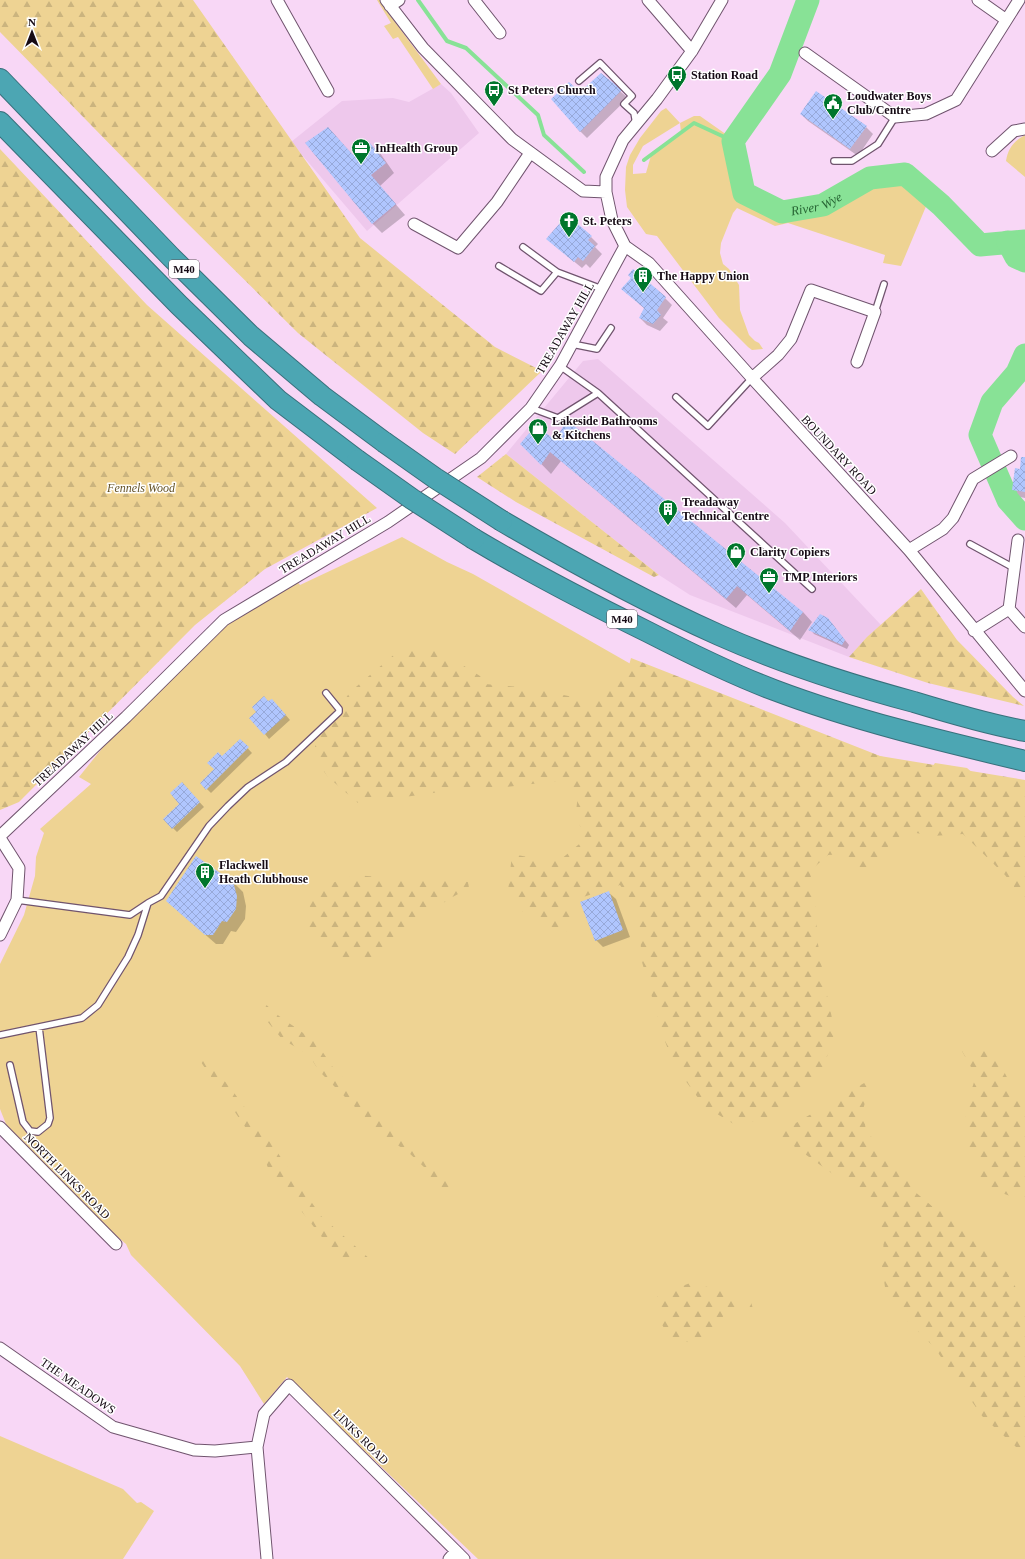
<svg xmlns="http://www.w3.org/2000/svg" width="1025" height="1559" viewBox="0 0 1025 1559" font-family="Georgia,serif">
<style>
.built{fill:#eec8ec}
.green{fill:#eed393;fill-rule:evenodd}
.forest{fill:url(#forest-firs)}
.shadow{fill:#0003}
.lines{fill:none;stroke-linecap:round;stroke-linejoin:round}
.stream{stroke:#88e296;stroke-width:4}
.river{stroke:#88e296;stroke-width:23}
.building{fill:url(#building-cross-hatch)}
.service-casing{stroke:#70546e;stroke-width:8}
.minor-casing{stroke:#70546e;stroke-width:13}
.motorway-casing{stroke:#39707c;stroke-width:22}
.service{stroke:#fff;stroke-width:5.5}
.minor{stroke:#fff;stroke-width:11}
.motorway{stroke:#4ca6b3;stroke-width:20}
.motorway-bridge-casing{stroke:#39707c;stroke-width:22;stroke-linecap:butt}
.motorway-bridge{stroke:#4ca6b3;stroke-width:20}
.labels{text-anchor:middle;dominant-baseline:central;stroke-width:3;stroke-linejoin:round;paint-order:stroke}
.shield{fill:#fff;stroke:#5c545b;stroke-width:1}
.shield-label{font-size:11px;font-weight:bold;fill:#160b15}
.poi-label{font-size:12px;font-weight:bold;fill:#160b15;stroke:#fff;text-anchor:start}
.street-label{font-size:12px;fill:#160b15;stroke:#fff}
.park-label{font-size:12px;font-style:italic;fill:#645225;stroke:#fff}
.water-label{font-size:13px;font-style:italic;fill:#276534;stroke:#fff}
</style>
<defs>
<pattern id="forest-firs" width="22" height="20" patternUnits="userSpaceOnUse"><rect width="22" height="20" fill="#eed393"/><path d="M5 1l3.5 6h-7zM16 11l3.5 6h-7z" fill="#cbb47e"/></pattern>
<pattern id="building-cross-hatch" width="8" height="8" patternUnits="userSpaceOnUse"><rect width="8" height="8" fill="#b0c6fe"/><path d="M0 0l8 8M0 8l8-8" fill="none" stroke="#97a9d9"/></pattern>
</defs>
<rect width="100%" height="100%" fill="#f8d7f6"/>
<path class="built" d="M 441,84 L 451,93 L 479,133 L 367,231 L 291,142 L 342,101 L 393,98 L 409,102 Z
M 598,359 L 785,523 L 881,625 L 849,657 L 690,595 L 659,575 L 506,454 L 583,361 Z"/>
<path class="green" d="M 377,0 L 381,0 L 386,10 L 441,84 L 433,89 L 398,37 L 393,39 L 384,26 L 391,23 Z
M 666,108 L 680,123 L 694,116 L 700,116 L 727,135 C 731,153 736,177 750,193 C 773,218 811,211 838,198 C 850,191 879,171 892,171 C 900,171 917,183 925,187 L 927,204 L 901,266 L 883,263 L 885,255 L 788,223 L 775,226 L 737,208 L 733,213 L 721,243 L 720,253 L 723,264 L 729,269 L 739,285 L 740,310 L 749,335 L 755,341 L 759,343 L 763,349 L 752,350 L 748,347 L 719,318 L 657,236 L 646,234 L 627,207 L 625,190 L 626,167 L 630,155 L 640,138 L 661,111 ZM 680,123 L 681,133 L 652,152 L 646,173 L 633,174 L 633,165 L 643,146 Z
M 1025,135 L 1025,177 L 1006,161 C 1008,148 1014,141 1025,135 Z
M 402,537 L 447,562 L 473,574 L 664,683 L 724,713 L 930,770 L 935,763 L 967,768 L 1025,819 L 1025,1559 L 478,1559 L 287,1377 L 264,1404 L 240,1366 L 131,1255 L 126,1244 L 95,1218 L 10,1134 L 0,1109 L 0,964 L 24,915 L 35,876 L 36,857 L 44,833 L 40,829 L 91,784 L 79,777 L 112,736 L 216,630 L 296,580 L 300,585 Z
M 0,1436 L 123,1489 L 137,1503 L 141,1502 L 154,1511 L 123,1559 L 0,1559 Z"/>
<path class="forest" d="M 0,0 L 193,0 L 360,238 L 495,347 L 542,371 L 455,454 L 423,433 L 298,333 L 182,218 L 0,32 Z
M 0,149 L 147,305 L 377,508 L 265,569 L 195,625 L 19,802 L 0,810 Z
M 506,454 L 659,575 L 654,577 L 516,502 L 477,477 Z
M 921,589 L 957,640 L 1013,697 L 1024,706 L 928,683 L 849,657 L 867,637 Z
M 403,647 L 434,647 L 480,676 L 485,684 L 530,688 L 597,702 L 605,686 L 626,676 L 631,658 L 880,756 L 1025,780 L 1025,901 L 1005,875 L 963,834 L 932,836 L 906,831 L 883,851 L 874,870 L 857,872 L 846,854 L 828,855 L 810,871 L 816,910 L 817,938 L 825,986 L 835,1032 L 823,1069 L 796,1100 L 774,1115 L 737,1126 L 704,1106 L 674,1065 L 663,1036 L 642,962 L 638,910 L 620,885 L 571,901 L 570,932 L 550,927 L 522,911 L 508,891 L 512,854 L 533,858 L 560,860 L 584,840 L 576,812 L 578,794 L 558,781 L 498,788 L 463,788 L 427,794 L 358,803 L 328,777 L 312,755 L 318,739 L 350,692 Z
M 355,875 L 391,878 L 428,877 L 468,882 L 469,888 L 449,899 L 426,915 L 406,934 L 387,945 L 368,961 L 336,959 L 323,949 L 308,927 L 310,902 L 326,885 Z
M 257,1002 L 263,1002 L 279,1016 L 316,1042 L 334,1069 L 422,1152 L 457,1190 L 433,1190 L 425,1168 L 407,1151 L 386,1138 L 319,1071 L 309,1055 L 282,1039 L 262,1015 Z
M 193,1042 L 232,1090 L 273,1146 L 321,1216 L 371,1260 L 340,1260 L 269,1170 L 260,1149 L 188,1043 Z
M 958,1044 L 995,1054 L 1012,1087 L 1025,1101 L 1025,1213 L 1016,1198 L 996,1191 L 980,1178 L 980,1163 L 969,1150 L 965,1110 L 976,1076 Z
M 871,1079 L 863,1110 L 866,1131 L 903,1172 L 914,1191 L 933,1207 L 944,1208 L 974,1233 L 1002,1264 L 1025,1303 L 1025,1455 L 982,1416 L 934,1347 L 887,1301 L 882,1266 L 884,1237 L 876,1205 L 777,1134 Z
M 690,1283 L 712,1288 L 751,1302 L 753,1309 L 729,1310 L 698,1344 L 671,1339 L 659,1320 L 657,1296 Z"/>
<path class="shadow" d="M 601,75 L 628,98 L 587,138 L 580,131 Z
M 801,114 L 866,127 L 873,134 L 858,156 L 808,121 Z
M 328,128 L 354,156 L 370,144 L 380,153 L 394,173 L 380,186 L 405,215 L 382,233 L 372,223 Z
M 591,237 L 598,244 L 595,247 L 602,254 L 590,268 L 586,264 L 582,268 L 555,246 Z
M 632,278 L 665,298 L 672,305 L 663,318 L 668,322 L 660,331 L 647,325 L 640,318 L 645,309 L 622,289 Z
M 555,442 L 803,612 L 812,622 L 800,640 L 747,595 L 736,608 L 561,461 L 551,474 L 522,444 Z
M 1025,458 L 1025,498 L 1020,497 L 1013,490 Z
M 832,624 L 849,645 L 847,649 L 814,634 L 810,629 Z
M 268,702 L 277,705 L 290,720 L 269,739 L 265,734 Z
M 240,740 L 252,753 L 211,793 L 201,783 L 215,769 L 222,758 Z
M 182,783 L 204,807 L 177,832 L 164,819 L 181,804 Z
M 233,882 L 243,892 L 246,906 L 245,919 L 236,932 L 231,931 L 223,944 L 216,944 L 177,910 Z
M 608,892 L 616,899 L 630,937 L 603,947 L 596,940 Z"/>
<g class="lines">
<path class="stream" d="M 418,0 L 447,41 L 466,48 L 538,115 L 544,135 L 584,172
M 644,160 L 694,123 L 733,141"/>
<g class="river">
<path id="s1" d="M 808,0 L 780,74 L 733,141 L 744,193 L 782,212 L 823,205 L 870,178 L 905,174 L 941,205 L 980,245 L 1025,241"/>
<path d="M 1008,242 L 1016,257 L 1025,261"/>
<path d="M 1025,355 L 1017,373 L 992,402 L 980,435 L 1008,500 L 1025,519"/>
</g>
</g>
<path class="building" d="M 601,73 L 622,90 L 580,132 L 551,99 L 569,82 L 580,92 Z
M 816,91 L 867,126 L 850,149 L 800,114 Z
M 328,127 L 353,155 L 370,143 L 386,163 L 371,175 L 396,204 L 372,224 L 305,143 Z
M 567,215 L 592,236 L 588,240 L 595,246 L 583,261 L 578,257 L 574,262 L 546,239 Z
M 633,269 L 666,297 L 657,310 L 661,315 L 653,324 L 639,318 L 644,308 L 621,289 L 631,278 L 628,275 Z
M 567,420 L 803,612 L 790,631 L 737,586 L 726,599 L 550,452 L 541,465 L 520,444 L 536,425 L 555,440 Z
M 1021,457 L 1025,457 L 1025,492 L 1012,490 L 1015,468 L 1020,469 Z
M 820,614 L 828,618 L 845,640 L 842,645 L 808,630 Z
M 264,696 L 268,701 L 272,699 L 286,715 L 264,735 L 249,718 L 256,712 L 252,707 Z
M 240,739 L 249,747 L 206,790 L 200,783 L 214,769 L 207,763 L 218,752 L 222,756 Z
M 182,782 L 200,802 L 172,829 L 163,819 L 179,804 L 170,793 Z
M 196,856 L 233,882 L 237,896 L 236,909 L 227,922 L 222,921 L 213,935 L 205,935 L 166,901 Z
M 609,891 L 623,930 L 595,941 L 580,902 Z"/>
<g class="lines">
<g class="service-casing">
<path id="service" d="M 579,81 L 600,63 L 632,96 L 624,104 L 634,113 L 636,124
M 834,161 L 852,161 L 878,144 L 895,117
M 523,247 L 557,272 L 602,289
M 499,266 L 541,291 L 557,272
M 875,312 L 884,284
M 572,344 L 597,349 L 611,328
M 560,366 L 598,393
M 676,397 L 708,426 L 752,378
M 531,408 L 558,418 L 598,393 L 812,589
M 970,544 L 1014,568
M 148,903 L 161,896 L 209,826 L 228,806 L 248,787 L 286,762 L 339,712 L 339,709 L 326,693
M 0,1035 L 82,1018 L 98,1005 L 128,957 L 138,935 L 148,903 L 130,915 L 17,900
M 10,1065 L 23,1122 L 30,1131 L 38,1132 L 48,1124 L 50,1118 L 39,1027"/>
</g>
<g class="minor-casing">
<path id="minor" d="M 277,0 L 328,91
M 386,0 L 423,48 L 512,139 L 583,191 L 606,192 L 612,220 L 625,246 L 649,263 L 752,378 L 909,550 L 1025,691
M 474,0 L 500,33
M 648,0 L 692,51
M 978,0 L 1005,19
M 390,6 L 399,0
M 805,53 L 895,117 L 926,114 L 956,100 L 1019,0
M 992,151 L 1014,131 L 1025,129
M 606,192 L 606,177 L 623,140 L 657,99 L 692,51 L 722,0
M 414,224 L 458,248 L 497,202 L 530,153
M 752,378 L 778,355 L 791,339 L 811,290 L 875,312 L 857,362
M 909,550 L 943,529 L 953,518 L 973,479 L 1011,456
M 1009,609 L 1025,627
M 974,631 L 1009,609 L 1018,540
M 0,836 L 126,717 L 224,620 L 388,522 L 481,458 L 531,408 L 560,366 L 625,246
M 0,838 L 19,868 L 17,900 L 0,935
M 0,1127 L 116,1244
M 0,1348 L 113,1427 L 194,1450 L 215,1451 L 257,1447 L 267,1559
M 257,1447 L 264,1414 L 289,1385 L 464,1559
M 449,1559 L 456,1551"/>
</g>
<g class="motorway-casing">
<path id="motorway" d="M 0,79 L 171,257 L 251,336 L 322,396 L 384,442
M 0,122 L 179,305 L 278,400 L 357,460
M 502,521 C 572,562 645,602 719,635 C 782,663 847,684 914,702 C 950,713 987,724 1025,731
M 474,539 C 531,573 589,603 648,632 C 689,653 731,674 774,690 C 856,721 941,741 1025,761"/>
</g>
<use href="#service" class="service"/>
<use href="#minor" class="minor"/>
<use href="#motorway" class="motorway"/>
<g class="motorway-bridge-casing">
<path id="motorway-bridge" d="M 384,442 L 435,478 L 502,521
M 357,460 L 412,499 L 474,539"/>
</g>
<use href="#motorway-bridge" class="motorway-bridge"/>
</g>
<defs>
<g id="bus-pin" transform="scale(1)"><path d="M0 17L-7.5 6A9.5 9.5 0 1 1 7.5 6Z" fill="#00762c" stroke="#fff"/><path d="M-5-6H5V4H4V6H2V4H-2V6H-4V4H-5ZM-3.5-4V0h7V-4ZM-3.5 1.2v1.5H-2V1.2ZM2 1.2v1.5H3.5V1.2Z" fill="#fff"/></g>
<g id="civic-pin" transform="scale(1)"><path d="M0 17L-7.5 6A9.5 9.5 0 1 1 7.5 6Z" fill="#00762c" stroke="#fff"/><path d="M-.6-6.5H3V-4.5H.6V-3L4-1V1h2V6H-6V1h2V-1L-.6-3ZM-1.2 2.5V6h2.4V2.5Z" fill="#fff"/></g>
<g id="office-pin" transform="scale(1)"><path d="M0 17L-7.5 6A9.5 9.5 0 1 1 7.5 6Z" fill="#00762c" stroke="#fff"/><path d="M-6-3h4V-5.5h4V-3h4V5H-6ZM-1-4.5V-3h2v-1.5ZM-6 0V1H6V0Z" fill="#fff"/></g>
<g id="church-pin" transform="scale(1)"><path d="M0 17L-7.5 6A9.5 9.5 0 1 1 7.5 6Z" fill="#00762c" stroke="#fff"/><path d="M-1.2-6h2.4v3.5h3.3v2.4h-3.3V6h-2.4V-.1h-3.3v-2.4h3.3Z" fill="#fff"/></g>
<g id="building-pin" transform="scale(1)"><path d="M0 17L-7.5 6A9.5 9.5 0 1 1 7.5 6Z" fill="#00762c" stroke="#fff"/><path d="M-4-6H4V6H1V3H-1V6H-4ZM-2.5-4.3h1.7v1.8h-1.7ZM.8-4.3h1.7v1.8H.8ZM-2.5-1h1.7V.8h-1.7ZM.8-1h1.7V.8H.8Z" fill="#fff"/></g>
<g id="shop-pin" transform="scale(1)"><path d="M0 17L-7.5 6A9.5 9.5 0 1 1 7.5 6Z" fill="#00762c" stroke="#fff"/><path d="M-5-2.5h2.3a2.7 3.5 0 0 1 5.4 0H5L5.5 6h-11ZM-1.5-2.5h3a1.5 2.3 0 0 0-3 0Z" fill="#fff"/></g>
</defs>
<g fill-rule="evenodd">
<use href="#bus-pin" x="677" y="75"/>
<use href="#bus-pin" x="494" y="90"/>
<use href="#civic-pin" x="833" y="103"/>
<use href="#office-pin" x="361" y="148"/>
<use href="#church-pin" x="569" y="221"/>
<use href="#building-pin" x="643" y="276"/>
<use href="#shop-pin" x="538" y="428"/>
<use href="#building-pin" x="668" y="509"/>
<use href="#shop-pin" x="736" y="552"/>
<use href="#office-pin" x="769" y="577"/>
<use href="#building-pin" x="205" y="872"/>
</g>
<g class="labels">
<g class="shield">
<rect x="169" y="260" width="30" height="18" rx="3"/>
<rect x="607" y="610" width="30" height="18" rx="3"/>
</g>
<g class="shield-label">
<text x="184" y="269">M40</text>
<text x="622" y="619">M40</text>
</g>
<g class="poi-label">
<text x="691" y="75">Station Road</text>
<text x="508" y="90">St Peters Church</text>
<text x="847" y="96">Loudwater Boys<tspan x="847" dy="14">Club/Centre</tspan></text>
<text x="375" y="148">InHealth Group</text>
<text x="583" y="221">St. Peters</text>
<text x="657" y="276">The Happy Union</text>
<text x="552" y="421">Lakeside Bathrooms<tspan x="552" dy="14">&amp; Kitchens</tspan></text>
<text x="682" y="502">Treadaway<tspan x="682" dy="14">Technical Centre</tspan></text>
<text x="750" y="552">Clarity Copiers</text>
<text x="783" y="577">TMP Interiors</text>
<text x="219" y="865">Flackwell<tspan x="219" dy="14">Heath Clubhouse</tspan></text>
</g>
<g class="street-label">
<text transform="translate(565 328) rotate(-60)">TREADAWAY HILL</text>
<text transform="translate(839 455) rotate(47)">BOUNDARY ROAD</text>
<text transform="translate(325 544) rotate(-31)">TREADAWAY HILL</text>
<text transform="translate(73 749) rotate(-43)">TREADAWAY HILL</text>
<text transform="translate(67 1176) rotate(45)">NORTH LINKS ROAD</text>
<text transform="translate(78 1386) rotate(35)">THE MEADOWS</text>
<text transform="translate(361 1437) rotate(45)">LINKS ROAD</text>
</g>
<g class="park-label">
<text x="141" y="488">Fennels Wood</text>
</g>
<g class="water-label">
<text stroke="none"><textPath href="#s1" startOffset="292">River Wye</textPath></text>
</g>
</g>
<g transform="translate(32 32)" stroke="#ffffff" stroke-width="3" paint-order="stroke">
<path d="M0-3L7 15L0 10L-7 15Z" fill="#160b15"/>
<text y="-6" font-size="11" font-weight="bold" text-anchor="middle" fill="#160b15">N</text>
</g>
</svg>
